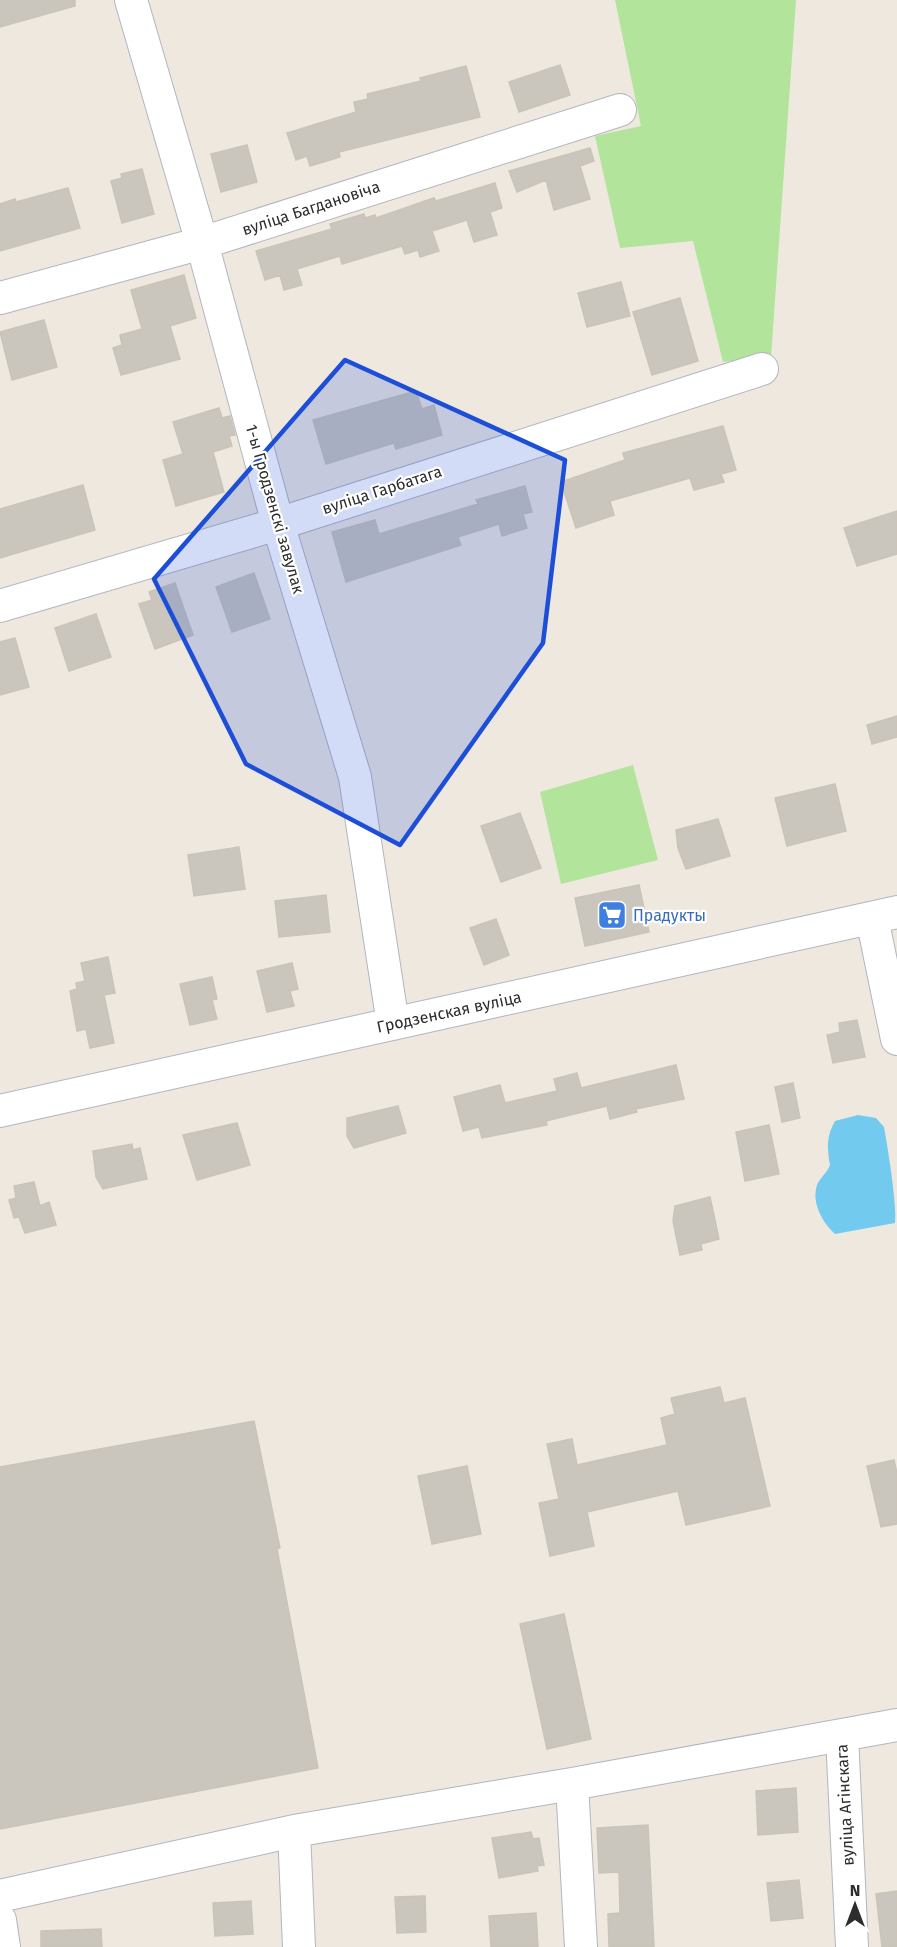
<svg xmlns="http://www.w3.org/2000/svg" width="897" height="1947" viewBox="0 0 897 1947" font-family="'Fira Sans',sans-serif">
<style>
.green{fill:#b2e49c}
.water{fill:#73caef}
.building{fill:#cac6bd;stroke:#cac4b8;stroke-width:1.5}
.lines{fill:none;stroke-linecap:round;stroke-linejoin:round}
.minor-casing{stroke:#b3b5c0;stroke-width:34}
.minor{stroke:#fff;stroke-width:32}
.marked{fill:#1d4ed8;fill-opacity:0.2;stroke:#1d4ed8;stroke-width:4.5;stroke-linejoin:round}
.labels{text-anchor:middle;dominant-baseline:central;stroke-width:4.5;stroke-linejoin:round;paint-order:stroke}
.street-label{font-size:16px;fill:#2d2d2d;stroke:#fff}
.shop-label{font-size:16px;fill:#366cbe;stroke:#fff;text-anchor:start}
</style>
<rect width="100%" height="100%" fill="#eee8df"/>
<path class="green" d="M 615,0 L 796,0 L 771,357 L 723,362 L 693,241 L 620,248 L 595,136 L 641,126 Z
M 633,765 L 658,860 L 561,884 L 540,792 Z"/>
<path class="water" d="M 858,1115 L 876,1118 L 884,1127 C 888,1149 897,1205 895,1223 L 835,1234 C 823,1223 811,1203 817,1185 C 819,1179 827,1173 830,1165 C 827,1148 826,1137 835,1121 Z"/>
<path class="building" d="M 0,0 L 75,0 L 75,6 L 0,27 Z
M 560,65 L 570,95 L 519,112 L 509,82 Z
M 466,66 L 480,117 L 339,152 L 340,157 L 310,166 L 307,156 L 296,160 L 287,133 L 356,112 L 354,102 L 368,99 L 367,94 L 421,81 L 420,78 Z
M 247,145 L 257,182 L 221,192 L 211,154 Z
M 590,148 L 594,161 L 580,166 L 590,199 L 554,210 L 546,180 L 517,192 L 509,171 Z
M 142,169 L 154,214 L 122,223 L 111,181 L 122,178 L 121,174 Z
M 495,183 L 502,208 L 490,212 L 497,235 L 474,242 L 467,220 L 432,231 L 439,251 L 420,257 L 418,250 L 405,254 L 402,246 L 342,264 L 340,256 L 297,269 L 302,285 L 284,290 L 280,275 L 265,280 L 256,251 L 332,229 L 330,224 L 364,214 L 365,218 L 375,215 L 376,218 L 434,198 L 436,201 Z
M 68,188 L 80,228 L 0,251 L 0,204 L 15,199 L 16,202 Z
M 184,275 L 196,318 L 170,326 L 180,359 L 121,375 L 113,348 L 122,345 L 120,335 L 142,329 L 131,290 Z
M 621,282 L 630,316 L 587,327 L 578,293 Z
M 680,298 L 698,361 L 652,375 L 633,312 Z
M 44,320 L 57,367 L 12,380 L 0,332 Z
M 416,391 L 422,409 L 434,405 L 442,435 L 396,449 L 394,443 L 326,464 L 313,420 Z
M 219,408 L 222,418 L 230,416 L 235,435 L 229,436 L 232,446 L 213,452 L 224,492 L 176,506 L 163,460 L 183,454 L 173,422 Z
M 723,426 L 736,470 L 721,474 L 724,482 L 694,490 L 690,478 L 610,501 L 614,515 L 576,528 L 561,482 L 625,460 L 623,453 Z
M 83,485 L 95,530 L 0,558 L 0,509 Z
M 525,486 L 532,512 L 523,514 L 527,528 L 502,536 L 499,524 L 458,537 L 461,545 L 346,582 L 332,532 L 375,520 L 379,534 L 478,504 L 476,500 Z
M 897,511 L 897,554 L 857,566 L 844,528 Z
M 254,573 L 270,619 L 232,632 L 216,587 Z
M 175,583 L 193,635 L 155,649 L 139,604 L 152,600 L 149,592 Z
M 96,614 L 111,657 L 69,671 L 55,628 Z
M 15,638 L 29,687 L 0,695 L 0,642 Z
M 897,716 L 897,737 L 872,744 L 867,725 Z
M 835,784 L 846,831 L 787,846 L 775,798 Z
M 520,813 L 541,868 L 501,882 L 481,826 Z
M 718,819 L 730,856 L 686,869 L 678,848 L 676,830 Z
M 239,847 L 245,889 L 194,896 L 188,855 Z
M 639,885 L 649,932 L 585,946 L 575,898 Z
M 326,895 L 330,932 L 279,937 L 275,901 Z
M 496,919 L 509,955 L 484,965 L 470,928 Z
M 108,957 L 115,993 L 104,995 L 114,1043 L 90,1048 L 86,1029 L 77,1031 L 70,991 L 77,989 L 76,983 L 85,981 L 81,963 Z
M 292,963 L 298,989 L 290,991 L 294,1006 L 267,1012 L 257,971 Z
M 212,977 L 217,999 L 212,1000 L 217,1019 L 190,1025 L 180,984 Z
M 857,1020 L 865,1057 L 833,1063 L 827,1035 L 840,1032 L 839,1023 Z
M 676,1065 L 684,1099 L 636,1109 L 637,1112 L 610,1119 L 607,1106 L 546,1121 L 547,1125 L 482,1138 L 479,1127 L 463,1131 L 454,1097 L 500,1085 L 505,1103 L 557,1091 L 554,1079 L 577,1073 L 581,1088 Z
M 793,1083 L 800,1118 L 782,1122 L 775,1087 Z
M 398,1106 L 406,1133 L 354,1148 L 347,1136 L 347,1118 Z
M 237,1123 L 250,1165 L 197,1180 L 183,1135 Z
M 769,1125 L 779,1174 L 745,1181 L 736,1132 Z
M 132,1144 L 133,1150 L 140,1148 L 147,1179 L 103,1189 L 96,1177 L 93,1151 Z
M 34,1182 L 40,1206 L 49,1202 L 56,1225 L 25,1233 L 19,1217 L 14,1218 L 9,1200 L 16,1198 L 14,1186 Z
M 710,1197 L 719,1239 L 701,1244 L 702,1250 L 680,1255 L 673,1221 L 675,1206 Z
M 720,1387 L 724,1403 L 745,1398 L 770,1506 L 686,1525 L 678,1491 L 587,1512 L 594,1546 L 550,1556 L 539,1503 L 559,1499 L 547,1444 L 572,1439 L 577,1465 L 667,1445 L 661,1418 L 675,1414 L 671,1398 Z
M 254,1421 L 280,1548 L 277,1549 L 318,1768 L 0,1829 L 0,1467 Z
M 894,1460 L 897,1473 L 897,1524 L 881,1527 L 867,1466 Z
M 467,1466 L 481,1534 L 432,1544 L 418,1476 Z
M 564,1614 L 591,1739 L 547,1749 L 520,1624 Z
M 796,1788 L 798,1832 L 758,1835 L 756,1791 Z
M 648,1825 L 654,1947 L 609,1947 L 608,1914 L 620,1913 L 619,1872 L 599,1873 L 597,1828 Z
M 531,1832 L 533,1839 L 539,1838 L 544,1865 L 537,1866 L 538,1871 L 499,1878 L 492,1838 Z
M 799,1880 L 803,1918 L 771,1921 L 767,1883 Z
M 897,1891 L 897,1947 L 882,1947 L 876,1894 Z
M 425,1896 L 426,1932 L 397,1933 L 395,1897 Z
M 251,1901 L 253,1934 L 215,1936 L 213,1903 Z
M 536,1913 L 538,1947 L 491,1947 L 489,1916 Z
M 101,1929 L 102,1947 L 41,1947 L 41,1931 Z"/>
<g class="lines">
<g class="minor-casing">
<path id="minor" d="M 131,0 L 202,243 L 278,524 L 355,777 L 393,1024
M 0,298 L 202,243 L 620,110
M 0,606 L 278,524 L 762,369
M 872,918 L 897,1039
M 0,1111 L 897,912
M 842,1735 L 852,1947
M 572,1784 L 581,1947
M 294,1831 L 299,1947
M 0,1896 L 294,1831 L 572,1784 L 897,1725
M 0,1920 L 4,1947"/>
</g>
<use href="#minor" class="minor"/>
</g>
<path class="marked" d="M 345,360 L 565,460 L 543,643 L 400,845 L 246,764 L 154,579 Z"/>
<defs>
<g id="supermarket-square" transform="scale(1.5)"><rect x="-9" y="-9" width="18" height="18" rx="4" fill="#3f7fe0" stroke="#fff"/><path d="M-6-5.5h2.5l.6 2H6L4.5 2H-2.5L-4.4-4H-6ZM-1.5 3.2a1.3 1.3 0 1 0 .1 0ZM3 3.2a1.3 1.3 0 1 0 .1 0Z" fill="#fff"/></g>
</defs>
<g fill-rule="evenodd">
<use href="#supermarket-square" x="612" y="915"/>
</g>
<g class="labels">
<g class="street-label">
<text transform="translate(311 208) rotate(-18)">вуліца Багдановіча</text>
<text transform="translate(382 490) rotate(-18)">вуліца Гарбатага</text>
<text transform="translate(275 509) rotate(74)">1-ы Гродзенскі завулак</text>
<text transform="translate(449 1012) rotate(-12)">Гродзенская вуліца</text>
<text transform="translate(845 1805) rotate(-93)">вуліца Агінскага</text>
</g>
<g class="shop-label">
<text x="633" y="915">Прадукты</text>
</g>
</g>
<g transform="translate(855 1905)" stroke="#ffffff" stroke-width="4.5" paint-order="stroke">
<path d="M0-4.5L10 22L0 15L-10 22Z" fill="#2d2d2d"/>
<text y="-9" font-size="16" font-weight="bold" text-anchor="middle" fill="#2d2d2d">N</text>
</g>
</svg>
